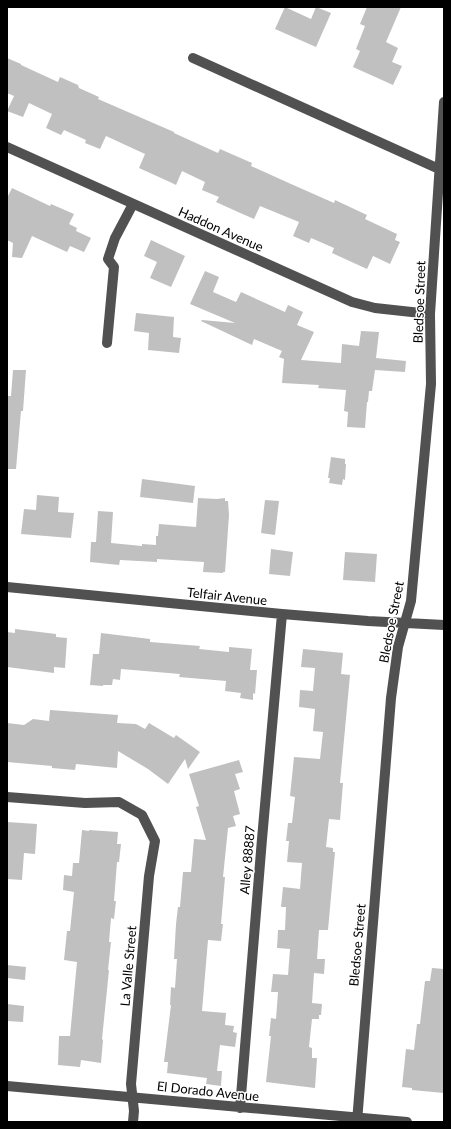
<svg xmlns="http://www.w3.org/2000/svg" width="451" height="1129" viewBox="0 0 451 1129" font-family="Lato,sans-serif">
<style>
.building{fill:#c0c0c0}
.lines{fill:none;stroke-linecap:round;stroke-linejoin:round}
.minor{stroke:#515151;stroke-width:10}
.labels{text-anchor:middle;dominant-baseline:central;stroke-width:3;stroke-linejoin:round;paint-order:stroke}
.street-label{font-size:13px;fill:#000;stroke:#fff}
</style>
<rect width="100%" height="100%" fill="#fff"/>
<path class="building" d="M 285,7 L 311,19 L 316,7 L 331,13 L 316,47 L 275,29 Z
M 367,7 L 401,7 L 386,42 L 398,48 L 392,62 L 402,66 L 393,85 L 353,67 L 360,51 L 356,49 L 365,26 L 360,24 Z
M 7,58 L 21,64 L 21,65 L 58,82 L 60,77 L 78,85 L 79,88 L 99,97 L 98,99 L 174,132 L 174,133 L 218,153 L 220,149 L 252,163 L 251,166 L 291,184 L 334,203 L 335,200 L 367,215 L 365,219 L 397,234 L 395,240 L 400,242 L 390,264 L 373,256 L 367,269 L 332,253 L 334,248 L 311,238 L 309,243 L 293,236 L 299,222 L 260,206 L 254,219 L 238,212 L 216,202 L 219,197 L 202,190 L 205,182 L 182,171 L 176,185 L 172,183 L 139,168 L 145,154 L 106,136 L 100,149 L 85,143 L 86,140 L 64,130 L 61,135 L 46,128 L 52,114 L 29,103 L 23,117 L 7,111 L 14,96 L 7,93 Z
M 12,188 L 50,206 L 51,204 L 74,214 L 69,224 L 77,228 L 76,231 L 91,238 L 84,252 L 70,246 L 67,252 L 32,236 L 22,258 L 12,257 L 13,243 L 7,240 L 7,198 Z
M 151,240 L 185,256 L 171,287 L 150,278 L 157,262 L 144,256 Z
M 205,271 L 219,277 L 213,292 L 236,302 L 241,292 L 285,312 L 288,305 L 303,312 L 297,325 L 314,332 L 301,360 L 341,363 L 342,344 L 359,346 L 361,331 L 379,332 L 376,358 L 406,361 L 405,372 L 375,370 L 372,391 L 369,391 L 368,402 L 367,402 L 365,428 L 347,427 L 348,412 L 344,411 L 346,390 L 318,388 L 319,385 L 282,383 L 284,359 L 279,357 L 282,351 L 254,339 L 252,345 L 201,321 L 202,320 L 235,323 L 190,304 Z
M 136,313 L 174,317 L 173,337 L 181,338 L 179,353 L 148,350 L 149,333 L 134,331 Z
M 13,370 L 26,370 L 23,411 L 21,411 L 16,469 L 7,469 L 7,396 L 11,396 Z
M 331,457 L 345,459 L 345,464 L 346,464 L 345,480 L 343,479 L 342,485 L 329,483 L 330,478 L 328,478 Z
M 142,479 L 195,486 L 193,503 L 140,497 Z
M 37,495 L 59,497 L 58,512 L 74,513 L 71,538 L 21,534 L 24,509 L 36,510 Z
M 198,498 L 217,499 L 225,498 L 225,501 L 228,501 L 229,515 L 225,572 L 223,572 L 223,573 L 203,572 L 204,562 L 157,559 L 157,562 L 120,560 L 119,565 L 90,562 L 91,542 L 96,542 L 98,511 L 113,512 L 111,543 L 142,546 L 142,544 L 156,545 L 156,536 L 158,536 L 159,524 L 196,527 Z
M 265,500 L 279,501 L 275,535 L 261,533 Z
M 271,549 L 293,552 L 290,576 L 269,574 Z
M 345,552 L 377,554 L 375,582 L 343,580 Z
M 15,629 L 56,634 L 56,637 L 67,638 L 65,668 L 54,667 L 54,673 L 7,667 L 7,632 L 15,633 Z
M 101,633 L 150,639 L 150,642 L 200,646 L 199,649 L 229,652 L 229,647 L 252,649 L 250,670 L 257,670 L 255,694 L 253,693 L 253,700 L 240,698 L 241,693 L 225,691 L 226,681 L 179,677 L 180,674 L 121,669 L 120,680 L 113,679 L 112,685 L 103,685 L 103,686 L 90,685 L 93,654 L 99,654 Z
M 303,649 L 343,653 L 341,674 L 350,675 L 340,783 L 343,783 L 340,820 L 329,819 L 326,847 L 333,848 L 333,852 L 335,852 L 328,930 L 319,930 L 317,959 L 325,959 L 324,974 L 314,973 L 312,1003 L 322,1004 L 321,1015 L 319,1015 L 319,1019 L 312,1019 L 309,1047 L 312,1048 L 312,1058 L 317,1058 L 315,1088 L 266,1082 L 271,1036 L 269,1036 L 271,1018 L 276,1019 L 278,992 L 271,992 L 273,974 L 288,975 L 290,949 L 277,948 L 278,930 L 285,930 L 286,907 L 281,907 L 283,887 L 300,889 L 302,863 L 287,862 L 289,841 L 286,841 L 288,823 L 292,823 L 295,797 L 290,796 L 294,757 L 320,759 L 323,732 L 313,731 L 315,709 L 299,707 L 300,690 L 313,691 L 315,668 L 301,667 Z
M 50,710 L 118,715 L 117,723 L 136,724 L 145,729 L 149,723 L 174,738 L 176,735 L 200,752 L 188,769 L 185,759 L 168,784 L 148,769 L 118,751 L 117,768 L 76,764 L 75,770 L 52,768 L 52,766 L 7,762 L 7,723 L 24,725 L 33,719 L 49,721 Z
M 239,760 L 243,772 L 235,774 L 240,789 L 234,791 L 240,814 L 233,816 L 236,826 L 228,828 L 223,877 L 225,877 L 221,924 L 223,924 L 221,941 L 208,940 L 202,1011 L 226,1013 L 225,1025 L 234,1026 L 233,1032 L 237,1033 L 235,1047 L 220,1045 L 217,1071 L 222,1071 L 221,1086 L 206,1084 L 207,1078 L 167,1073 L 168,1062 L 164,1062 L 171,1005 L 170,1005 L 171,987 L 175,988 L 177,959 L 174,959 L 176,924 L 178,907 L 180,907 L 183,872 L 191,872 L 194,839 L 206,840 L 196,807 L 199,806 L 189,774 Z
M 7,822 L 37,824 L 35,854 L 24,853 L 22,880 L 7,879 Z
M 82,830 L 89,831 L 89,830 L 118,832 L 117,844 L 121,844 L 119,862 L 117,862 L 114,901 L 116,901 L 114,919 L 111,918 L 109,942 L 111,942 L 108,970 L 109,970 L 102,1039 L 103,1040 L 101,1063 L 81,1060 L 80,1067 L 58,1065 L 59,1036 L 70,1036 L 77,962 L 64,960 L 67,931 L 70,931 L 74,892 L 63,890 L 64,875 L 72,876 L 73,863 L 79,863 Z
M 7,965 L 26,967 L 25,980 L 7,978 Z
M 432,968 L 444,969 L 444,1093 L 412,1090 L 412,1088 L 402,1087 L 406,1049 L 414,1050 L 417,1024 L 420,1024 L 425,981 L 430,981 Z
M 7,1004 L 24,1006 L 23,1022 L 7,1021 Z"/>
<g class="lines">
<path class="minor" d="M 193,58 L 439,169
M 7,147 L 352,302 L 375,308 L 430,314
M 107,343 L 114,267 L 108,259 L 115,238 L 133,204
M 7,587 L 282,614 L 368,621 L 444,625
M 7,797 L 85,803 L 119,802 L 142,815 L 155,841 L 149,876 L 131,1084 L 134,1111 L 133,1122
M 7,1086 L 407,1122
M 240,1108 L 262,839 L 282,614
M 357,1122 L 391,698 L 398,647 L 411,601 L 431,384 L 430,314 L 444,102"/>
</g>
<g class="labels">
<g class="street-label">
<text transform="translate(221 229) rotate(24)">Haddon Avenue</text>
<text transform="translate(419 302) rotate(-88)">Bledsoe Street</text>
<text transform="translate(227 596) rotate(6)">Telfair Avenue</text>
<text transform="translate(391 622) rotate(-79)">Bledsoe Street</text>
<text transform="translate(247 860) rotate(-85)">Alley 88887</text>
<text transform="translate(357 945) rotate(-85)">Bledsoe Street</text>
<text transform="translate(128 966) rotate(-85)">La Valle Street</text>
<text transform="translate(208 1091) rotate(6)">El Dorado Avenue</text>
</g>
</g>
<rect width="451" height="1129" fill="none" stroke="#000000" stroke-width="16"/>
</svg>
